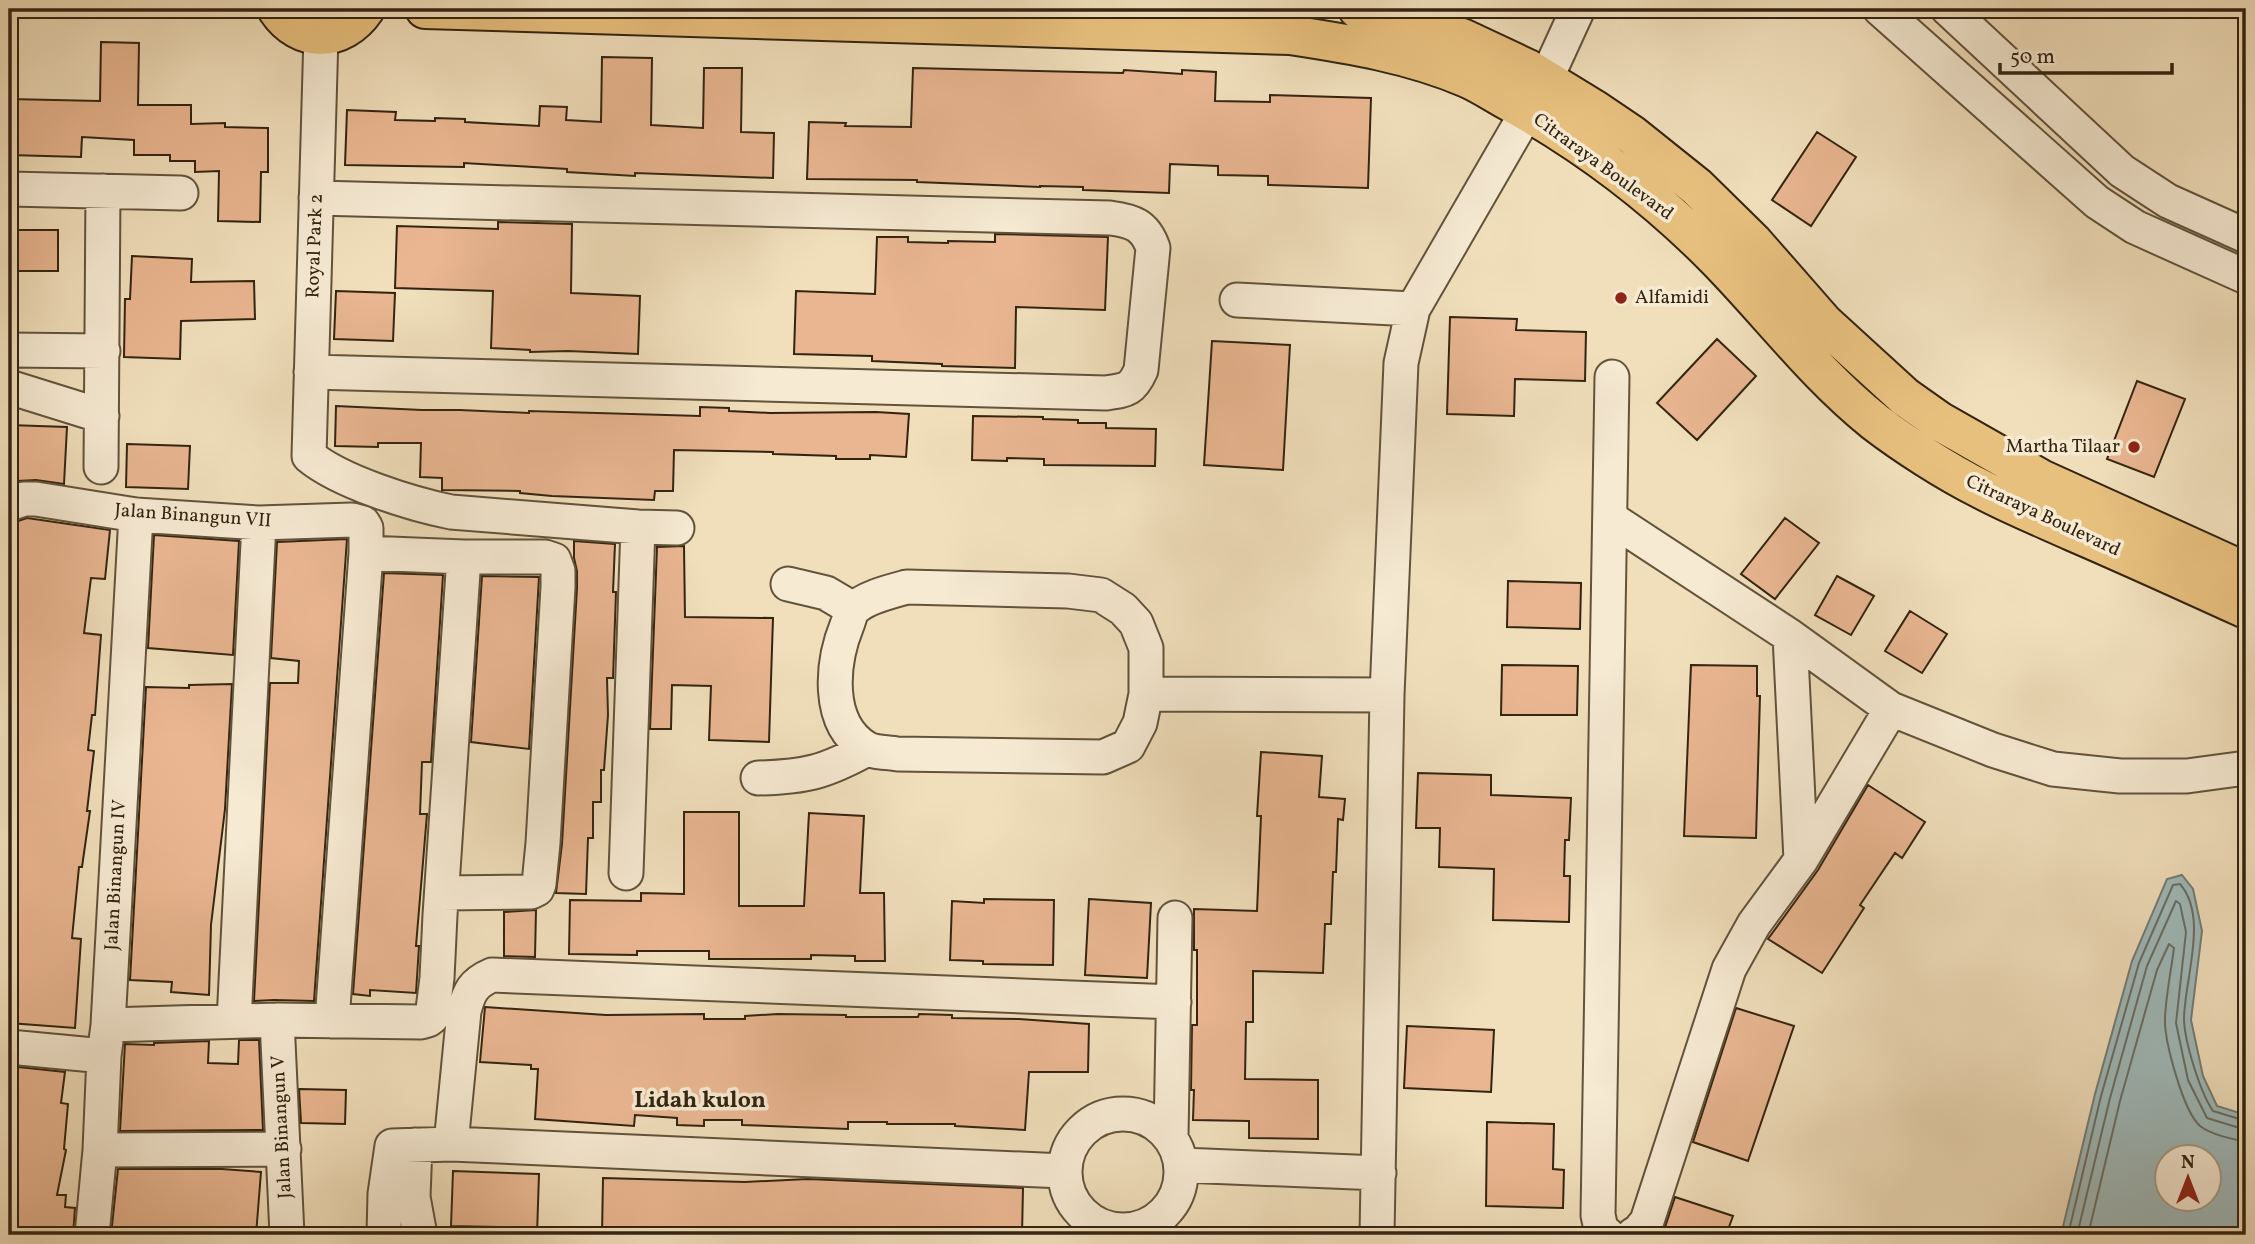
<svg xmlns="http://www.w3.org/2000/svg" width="2255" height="1244" viewBox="0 0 2255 1244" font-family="Vollkorn,serif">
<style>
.water{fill:#9fbabb;stroke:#747e77;stroke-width:2;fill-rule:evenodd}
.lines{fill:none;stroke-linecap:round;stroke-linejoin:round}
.shore{stroke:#696f66;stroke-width:2}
.building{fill:#e9b691;stroke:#332410;stroke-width:2}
.minor-casing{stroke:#62533b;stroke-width:37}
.major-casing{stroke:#332410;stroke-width:42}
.minor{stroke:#f6ead3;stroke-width:33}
.major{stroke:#e8c07e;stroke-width:38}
.poi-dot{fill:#8f2418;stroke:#f6ead3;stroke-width:2.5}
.labels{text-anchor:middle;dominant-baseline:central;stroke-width:7;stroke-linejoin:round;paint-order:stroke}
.street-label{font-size:19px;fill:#332410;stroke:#f6ead3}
.poi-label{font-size:19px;fill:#332410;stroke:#f6ead3;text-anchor:start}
.quarter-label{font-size:23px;font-weight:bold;fill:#332410;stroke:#f6ead3}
</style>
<rect width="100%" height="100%" fill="#f1dfbc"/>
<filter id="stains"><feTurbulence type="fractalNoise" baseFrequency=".00286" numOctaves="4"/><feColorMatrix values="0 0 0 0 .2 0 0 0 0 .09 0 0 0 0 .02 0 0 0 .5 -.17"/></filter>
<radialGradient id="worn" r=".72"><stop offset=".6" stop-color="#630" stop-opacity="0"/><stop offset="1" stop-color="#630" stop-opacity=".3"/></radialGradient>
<path class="water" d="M 2182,875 L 2193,889 L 2202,931 L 2191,1020 L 2203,1076 L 2217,1106 L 2246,1115 L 2246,1235 L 2061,1235 L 2095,1094 L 2132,961 L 2167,879 ZM 2168,1156 L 2210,1156 L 2210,1198 L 2168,1198 Z"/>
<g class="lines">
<path class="shore" d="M 2068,1235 L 2101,1096 L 2139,963 L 2173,885 L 2180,884 C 2209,917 2184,980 2184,1020 C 2185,1043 2200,1092 2213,1111 L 2246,1121
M 2077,1235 L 2110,1098 L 2147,966 L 2176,901 L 2180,904 L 2186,932 L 2176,1023 L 2188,1080 L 2207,1118 L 2246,1130
M 2088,1235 L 2120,1101 L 2157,970 L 2169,944 L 2174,948 C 2171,971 2166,995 2165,1018 C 2164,1040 2183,1111 2200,1126 C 2210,1134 2233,1140 2246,1141"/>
</g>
<path class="building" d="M 101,42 L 139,43 L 138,105 L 191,105 L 191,124 L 225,123 L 225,127 L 268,128 L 268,172 L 261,172 L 260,222 L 218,221 L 219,171 L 195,172 L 195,161 L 170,161 L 170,155 L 134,155 L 134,140 L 82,137 L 81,157 L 9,155 L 9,99 L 100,101 Z
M 602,57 L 652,58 L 651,125 L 703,128 L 704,68 L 742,68 L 741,132 L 774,133 L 773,178 L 635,173 L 635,176 L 567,172 L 567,169 L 464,163 L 464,167 L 345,165 L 347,110 L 396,112 L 395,120 L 435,121 L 435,118 L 465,119 L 465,122 L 539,126 L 540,106 L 567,107 L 566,120 L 601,122 Z
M 913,68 L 1123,73 L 1124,70 L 1182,74 L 1182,70 L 1216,72 L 1215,101 L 1270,102 L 1270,95 L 1371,98 L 1368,188 L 1268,185 L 1268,176 L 1218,175 L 1218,166 L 1170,164 L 1169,193 L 1083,190 L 1083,187 L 1040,186 L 1040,187 L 917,182 L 917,180 L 807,179 L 809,122 L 846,123 L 845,126 L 911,127 Z
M 1817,132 L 1856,157 L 1811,226 L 1772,200 Z
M 498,222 L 572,224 L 571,293 L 640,296 L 638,354 L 568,351 L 530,352 L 530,350 L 491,348 L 493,291 L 395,288 L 397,226 L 498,229 Z
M 9,230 L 58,230 L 58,271 L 9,271 Z
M 995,234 L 1108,237 L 1105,310 L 1016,307 L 1015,368 L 942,366 L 942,364 L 872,361 L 872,356 L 794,354 L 796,291 L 875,294 L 877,237 L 908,237 L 908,242 L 948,243 L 948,241 L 995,242 Z
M 132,256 L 192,259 L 191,282 L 254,281 L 255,319 L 181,321 L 180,359 L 124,357 L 125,299 L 130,299 Z
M 336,291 L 395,293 L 393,341 L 334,339 Z
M 1450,317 L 1517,319 L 1516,330 L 1586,332 L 1585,381 L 1515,379 L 1514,416 L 1447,414 Z
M 1717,339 L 1756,376 L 1697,440 L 1657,403 Z
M 1212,341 L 1290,345 L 1283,470 L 1204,465 Z
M 2137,381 L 2185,399 L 2154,477 L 2107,459 Z
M 336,406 L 422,410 L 460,410 L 529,413 L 529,411 L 700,416 L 700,407 L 729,408 L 729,411 L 770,413 L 876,412 L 909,414 L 906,457 L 870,455 L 870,459 L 836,459 L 836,456 L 773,454 L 773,452 L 674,450 L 673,491 L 655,491 L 654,500 L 552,496 L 520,493 L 520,491 L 442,490 L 442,478 L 420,477 L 421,443 L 378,443 L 378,447 L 335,446 Z
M 973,416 L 1043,417 L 1043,419 L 1078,420 L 1078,423 L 1106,423 L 1106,428 L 1156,429 L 1155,466 L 1044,465 L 1044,459 L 1007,458 L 1007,461 L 972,460 Z
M 9,425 L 67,427 L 64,484 L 36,480 L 17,481 L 17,475 L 9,475 Z
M 127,444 L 190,446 L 188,489 L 126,487 Z
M 27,518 L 110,530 L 105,579 L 91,578 L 84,633 L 101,635 L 96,702 L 95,715 L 92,715 L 88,750 L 94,751 L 87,811 L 90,811 L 82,867 L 79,867 L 72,938 L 81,939 L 75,1028 L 9,1023 L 9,630 L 11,606 L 9,606 L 9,539 L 14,539 L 15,522 Z
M 1785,518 L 1819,543 L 1775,599 L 1741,574 Z
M 154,535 L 239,541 L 233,655 L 148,648 Z
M 347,539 L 314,1001 L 274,1000 L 254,1001 L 270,683 L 298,683 L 299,661 L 271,658 L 277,542 Z
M 574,541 L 615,544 L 613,592 L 616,592 L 613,678 L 607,678 L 608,715 L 604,770 L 601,770 L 601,802 L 593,802 L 593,838 L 588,838 L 586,894 L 556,893 L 562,844 L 577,588 L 577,571 L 574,558 Z
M 684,546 L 685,617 L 773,618 L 769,742 L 709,740 L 711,686 L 672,685 L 671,729 L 650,729 L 657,547 Z
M 384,573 L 443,575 L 431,762 L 422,762 L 420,814 L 427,814 L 416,946 L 419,946 L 416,993 L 370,990 L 370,996 L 353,994 Z
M 482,576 L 539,577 L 529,749 L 471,742 Z
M 1837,576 L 1874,596 L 1851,635 L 1815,615 Z
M 1508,581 L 1581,583 L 1580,629 L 1507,627 Z
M 1910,611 L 1947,634 L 1922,673 L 1885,651 Z
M 1502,665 L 1578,666 L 1577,715 L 1501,715 Z
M 1691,665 L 1757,666 L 1757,696 L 1760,696 L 1756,838 L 1684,836 Z
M 232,684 L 225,809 L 211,925 L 209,995 L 171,992 L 172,982 L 130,980 L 146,687 L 189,688 L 189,685 Z
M 1261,752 L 1322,756 L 1319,797 L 1345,799 L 1343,820 L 1338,819 L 1336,872 L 1333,872 L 1331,924 L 1325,924 L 1323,973 L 1253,971 L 1253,1022 L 1246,1022 L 1245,1079 L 1318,1080 L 1318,1139 L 1249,1138 L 1249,1121 L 1193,1120 L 1194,1090 L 1191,1090 L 1192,1025 L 1197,1025 L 1197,950 L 1194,950 L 1194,909 L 1257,911 L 1261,816 L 1257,816 Z
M 1418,773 L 1491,775 L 1491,795 L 1571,798 L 1569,840 L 1565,840 L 1564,876 L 1570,876 L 1569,922 L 1493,920 L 1494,869 L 1439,867 L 1440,828 L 1416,828 Z
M 1868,785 L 1925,822 L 1902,858 L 1895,853 L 1860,905 L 1864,908 L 1822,973 L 1768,939 L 1818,870 Z
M 684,812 L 739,812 L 739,906 L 804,906 L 809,813 L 864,816 L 860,893 L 884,893 L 885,961 L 855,961 L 855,956 L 811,955 L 811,959 L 709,959 L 709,951 L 637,951 L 637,955 L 569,954 L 570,900 L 641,901 L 641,893 L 684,894 Z
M 984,899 L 1054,900 L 1053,965 L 983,964 L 983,961 L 950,960 L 952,901 L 984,903 Z
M 1089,899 L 1151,903 L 1147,978 L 1085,975 Z
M 536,910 L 535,957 L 504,956 L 504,912 Z
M 485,1007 L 606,1015 L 704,1014 L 704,1019 L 745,1019 L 745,1016 L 778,1014 L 846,1015 L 846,1017 L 918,1017 L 919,1014 L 952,1015 L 952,1018 L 1019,1019 L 1089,1024 L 1088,1072 L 1029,1072 L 1025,1130 L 955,1126 L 955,1124 L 887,1124 L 887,1122 L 848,1122 L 848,1129 L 742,1125 L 742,1120 L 704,1120 L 704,1126 L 677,1125 L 677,1118 L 635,1115 L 634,1126 L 535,1119 L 538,1069 L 531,1069 L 531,1065 L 480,1062 Z
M 1736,1008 L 1794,1026 L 1748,1161 L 1693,1142 Z
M 1407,1026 L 1494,1030 L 1491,1092 L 1404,1088 Z
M 239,1040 L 259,1040 L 263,1130 L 120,1131 L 125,1044 L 154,1045 L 154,1043 L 209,1041 L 208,1063 L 238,1064 Z
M 9,1066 L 65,1072 L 61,1103 L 68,1104 L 64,1149 L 66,1150 L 57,1195 L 66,1195 L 65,1207 L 75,1208 L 73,1235 L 9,1235 Z
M 299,1089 L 346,1090 L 345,1124 L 301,1123 Z
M 1487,1122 L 1554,1124 L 1553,1169 L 1564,1170 L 1563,1208 L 1486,1206 Z
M 118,1169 L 222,1169 L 261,1172 L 256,1235 L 111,1235 Z
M 453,1171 L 539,1174 L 537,1235 L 498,1235 L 498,1227 L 451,1226 Z
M 603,1178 L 745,1182 L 808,1179 L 1023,1188 L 1022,1235 L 912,1235 L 912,1234 L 819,1232 L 819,1235 L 602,1235 Z
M 1675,1197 L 1733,1216 L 1726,1235 L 1660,1235 L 1665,1227 Z"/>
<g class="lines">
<g class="minor-casing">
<path id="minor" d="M 1880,9 L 2097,202 L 2135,227 L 2246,277
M 1948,9 L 2122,171 L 2168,201 L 2246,236
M 321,35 L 309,456 C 340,482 412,504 451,512 L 638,527 L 677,528
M 9,189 L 181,193
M 1237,300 L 1413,309
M 9,350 L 103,351
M 311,372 L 1106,393 C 1127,390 1132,390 1141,370 L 1153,248 C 1145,225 1133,221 1110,218 L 316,198
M 9,387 L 102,416
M 101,467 L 103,191
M 9,504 L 24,499 L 36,499 L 136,515 L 259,523 L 352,520 L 363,523 L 366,528 L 366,553 L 332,1021
M 1610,518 L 1790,636 L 1891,709 L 1993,750 L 2053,769 L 2120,776 L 2187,776 L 2246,768
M 366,553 L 464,557 L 545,557 L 554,560 L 558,571 L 558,587 L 543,843 L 539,884 L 537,889 L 531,892 L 442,893
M 788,584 L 826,593 L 853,609
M 907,587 L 1068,591 L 1101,595 L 1123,609 L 1136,623 L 1146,648 L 1146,694 L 1140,723 L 1128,746 L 1103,757 L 897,754 C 888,752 874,753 866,748 C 825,723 832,662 847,625 C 849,621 850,613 853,610 C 863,598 892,591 907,587 Z
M 1790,636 L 1801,860
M 1146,694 L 1387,695
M 758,778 C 806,777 825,772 867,749
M 626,873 L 638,527
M 277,1020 L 287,1235
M 234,1021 L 259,523
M 108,1025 L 277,1020 L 421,1022 L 428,1020 L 432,1017 L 437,978 L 440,915 L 464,557
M 9,1047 L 104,1056
M1065 1172a58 58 0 1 1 116 0a58 58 0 1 1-116 0Z
M 1171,1136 L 1175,918
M 451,1144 L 464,1011 C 469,992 473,983 492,975 L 1174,1002
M 415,1145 L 413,1197 L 420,1235
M 100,1150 L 284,1149
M 1182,1165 L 1379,1173
M 92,1235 L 100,1150 L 104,1056 L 108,1025 L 136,515
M 384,1235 L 385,1194 L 392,1146 L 451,1144 L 1064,1171
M 1377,1235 L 1387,695 L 1401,363 L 1413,309 L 1546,79 L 1578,9
M 1608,1235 L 1601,1229 L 1598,1215 L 1612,377
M 1633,1235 L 1639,1231 L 1647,1221 L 1729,969 L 1754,924 L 1801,860 L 1891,709"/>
</g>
<g class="major-casing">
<path id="major" d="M 277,9 C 300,44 342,43 365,9
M 425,9 L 1290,35 C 1350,44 1411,54 1467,78 C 1481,84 1494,93 1507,100 C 1583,142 1655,196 1716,258 C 1769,312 1815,374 1875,422 C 1905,445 1947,472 1981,489 C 2011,505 2043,518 2074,532 C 2132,557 2189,583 2246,609
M 1358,9 L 1401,18 L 1462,38 L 1528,69 L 1595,110 L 1632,135 L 1697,187 L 1753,242 L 1824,323 L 1905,397 L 1939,421 L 2041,479 L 2246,572"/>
</g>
<use href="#minor" class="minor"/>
<use href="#major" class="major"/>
</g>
<g class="poi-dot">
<circle cx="1621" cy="298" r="7"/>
<circle cx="2134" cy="447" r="7"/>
</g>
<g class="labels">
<g class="street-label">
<text transform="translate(1603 167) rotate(36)">Citraraya Boulevard</text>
<text transform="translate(315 246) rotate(-88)">Royal Park 2</text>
<text transform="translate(193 516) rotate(4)">Jalan Binangun VII</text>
<text transform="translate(2043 516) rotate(25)">Citraraya Boulevard</text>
<text transform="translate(116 875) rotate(-87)">Jalan Binangun IV</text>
<text transform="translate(282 1127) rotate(-93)">Jalan Binangun V</text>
</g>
<g class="poi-label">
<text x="1635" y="298">Alfamidi</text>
<text x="2120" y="447" text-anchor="end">Martha Tilaar</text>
</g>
<g class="quarter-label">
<text x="700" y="1101">Lidah kulon</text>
</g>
</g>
<rect width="2255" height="1244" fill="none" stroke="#f1dfbc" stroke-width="35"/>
<rect x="10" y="10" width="2234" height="1223" fill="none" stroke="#332410" stroke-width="3.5"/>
<rect x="18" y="18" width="2220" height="1209" fill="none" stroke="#332410" stroke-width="2"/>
<g transform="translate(2188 1178)"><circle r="33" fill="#f6ead3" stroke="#a89b85" stroke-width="2"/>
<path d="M0-5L12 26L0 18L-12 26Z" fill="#8f2418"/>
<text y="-10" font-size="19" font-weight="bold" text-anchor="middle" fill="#332410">N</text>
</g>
<path d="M2000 63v10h172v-10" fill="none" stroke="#332410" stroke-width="3.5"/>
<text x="2010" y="63" font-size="21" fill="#332410" stroke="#f6ead3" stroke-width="5" paint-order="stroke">50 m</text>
<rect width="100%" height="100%" filter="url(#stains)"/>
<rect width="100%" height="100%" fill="url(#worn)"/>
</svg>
